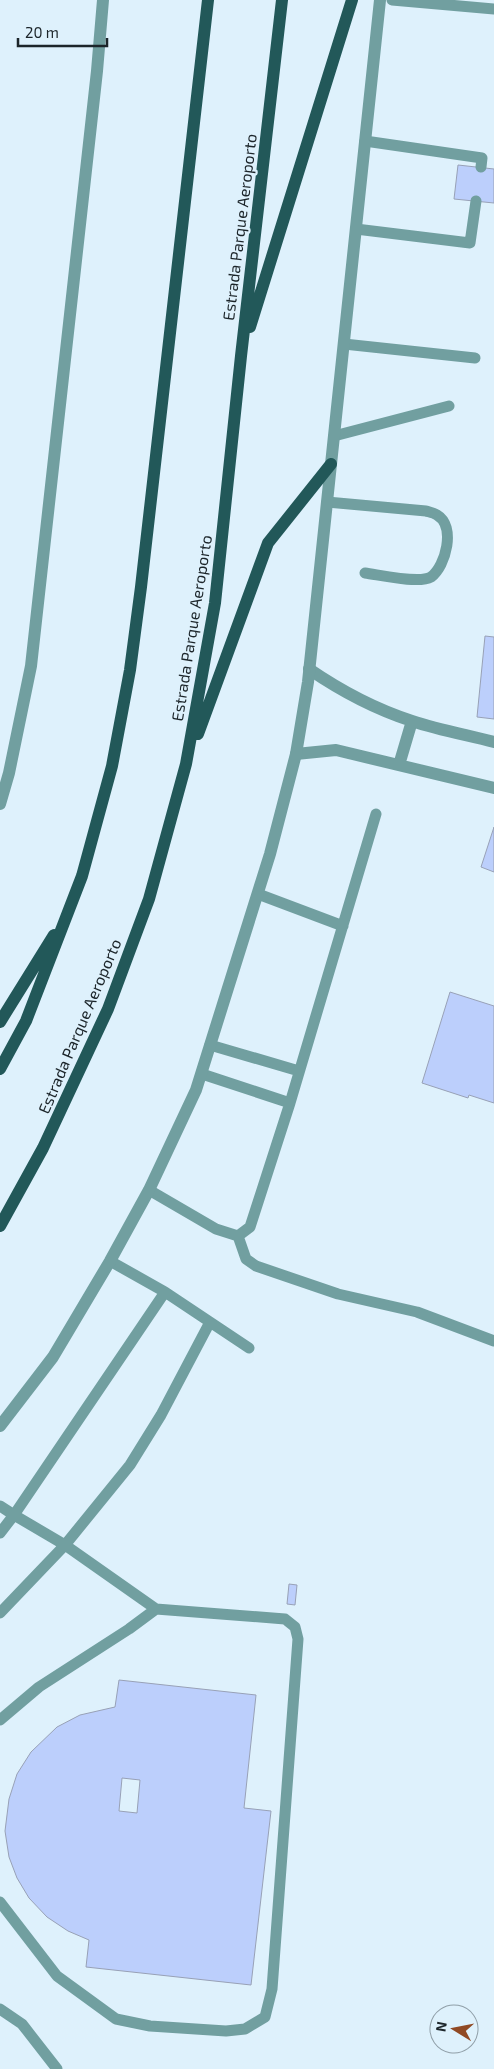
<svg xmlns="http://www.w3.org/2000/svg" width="494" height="2069" viewBox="0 0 494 2069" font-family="'Exo 2',sans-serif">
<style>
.building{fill:#bccffc;stroke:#98a1b6;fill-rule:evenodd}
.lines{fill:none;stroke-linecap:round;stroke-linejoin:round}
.service{stroke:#719fa0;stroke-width:11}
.minor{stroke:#719fa0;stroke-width:12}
.tertiary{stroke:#719fa0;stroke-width:12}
.primary{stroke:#225859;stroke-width:12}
.labels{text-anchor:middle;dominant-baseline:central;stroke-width:4.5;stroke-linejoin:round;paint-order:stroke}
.street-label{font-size:16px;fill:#1c252a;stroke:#def1fc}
</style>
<rect width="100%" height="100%" fill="#def1fc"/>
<path class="building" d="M 458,165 L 494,169 L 494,203 L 454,199 Z
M 485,636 L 494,637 L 494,719 L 477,717 Z
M 494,827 L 494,872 L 481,867 Z
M 450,992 L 494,1006 L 494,1103 L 469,1095 L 468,1098 L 422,1083 Z
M 289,1584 L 297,1585 L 295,1605 L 287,1604 Z
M 119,1680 L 256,1695 L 244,1808 L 271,1811 L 251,1985 L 86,1967 L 89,1940 L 68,1931 L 47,1917 L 29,1898 L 17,1878 L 9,1857 L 5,1831 L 9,1799 L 17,1774 L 31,1752 L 57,1727 L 80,1715 L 115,1707 ZM 122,1778 L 140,1780 L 137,1813 L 119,1811 Z"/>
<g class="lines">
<path class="service" d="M 392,0 L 494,9
M 365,141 L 482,158 L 481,167
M 356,229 L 470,243 L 476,201
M 344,344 L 475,358
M 334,436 L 449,406
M 327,502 L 426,511 C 429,512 434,513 437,515 C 456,526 446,566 431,577 C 419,584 380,575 365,573
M 258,894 L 343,926
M 210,1045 L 299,1071
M 202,1074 L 290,1103
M 149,1190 L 216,1229 L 238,1236 L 250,1227 L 290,1103 L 376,814
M 238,1236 L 246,1259 L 256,1266 L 338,1294 L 417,1312 L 494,1341
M 110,1261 L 165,1292
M 0,1506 L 14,1515 L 165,1292 L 210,1322
M 0,1533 L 14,1515 L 65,1545 L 156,1609 L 285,1619 L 295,1627 L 298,1639 L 272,1989 L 265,2017 L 245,2029 L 226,2031 L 150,2026 L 116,2019 L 57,1976 L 0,1902
M 0,1613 L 65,1545 L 130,1465 L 161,1415 L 210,1322 L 249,1348
M 0,1720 L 39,1687 L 129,1629 L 156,1609
M 0,2009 L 22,2024 L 57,2069"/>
<path class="minor" d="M 309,669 C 341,691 375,709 412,721 C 439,730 467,735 494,742
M 296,754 L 336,750 L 494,788
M 399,765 L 412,721"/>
<path class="tertiary" d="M 0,804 L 9,773 L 31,666 L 97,71 L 103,0
M 0,1426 L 53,1357 L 110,1261 L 149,1190 L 196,1090 L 270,854 L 296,754 L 308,682 L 380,0"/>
<path class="primary" d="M 250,327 L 352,0
M 198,734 L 268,543 L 331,464
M 0,1022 L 54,935
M 0,1069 L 26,1021 L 82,876 L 112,766 L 130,670 L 141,587 L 208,0
M 0,1226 L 43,1148 L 108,1009 L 149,899 L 186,764 L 215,603 L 241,356 L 282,0"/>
</g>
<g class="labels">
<g class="street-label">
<text transform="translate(239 227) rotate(-83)">Estrada Parque Aeroporto</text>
<text transform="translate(191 628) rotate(-81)">Estrada Parque Aeroporto</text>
<text transform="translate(79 1026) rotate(-67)">Estrada Parque Aeroporto</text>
</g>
</g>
<g transform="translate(454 2029) rotate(280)"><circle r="24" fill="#def1fc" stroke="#909fa8"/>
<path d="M0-4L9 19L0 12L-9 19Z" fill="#904924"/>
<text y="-8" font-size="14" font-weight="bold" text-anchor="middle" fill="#1c252a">N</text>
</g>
<path d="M18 38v8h89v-8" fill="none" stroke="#1c252a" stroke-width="2.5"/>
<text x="25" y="38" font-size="15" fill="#1c252a" stroke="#def1fc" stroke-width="4" paint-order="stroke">20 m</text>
</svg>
